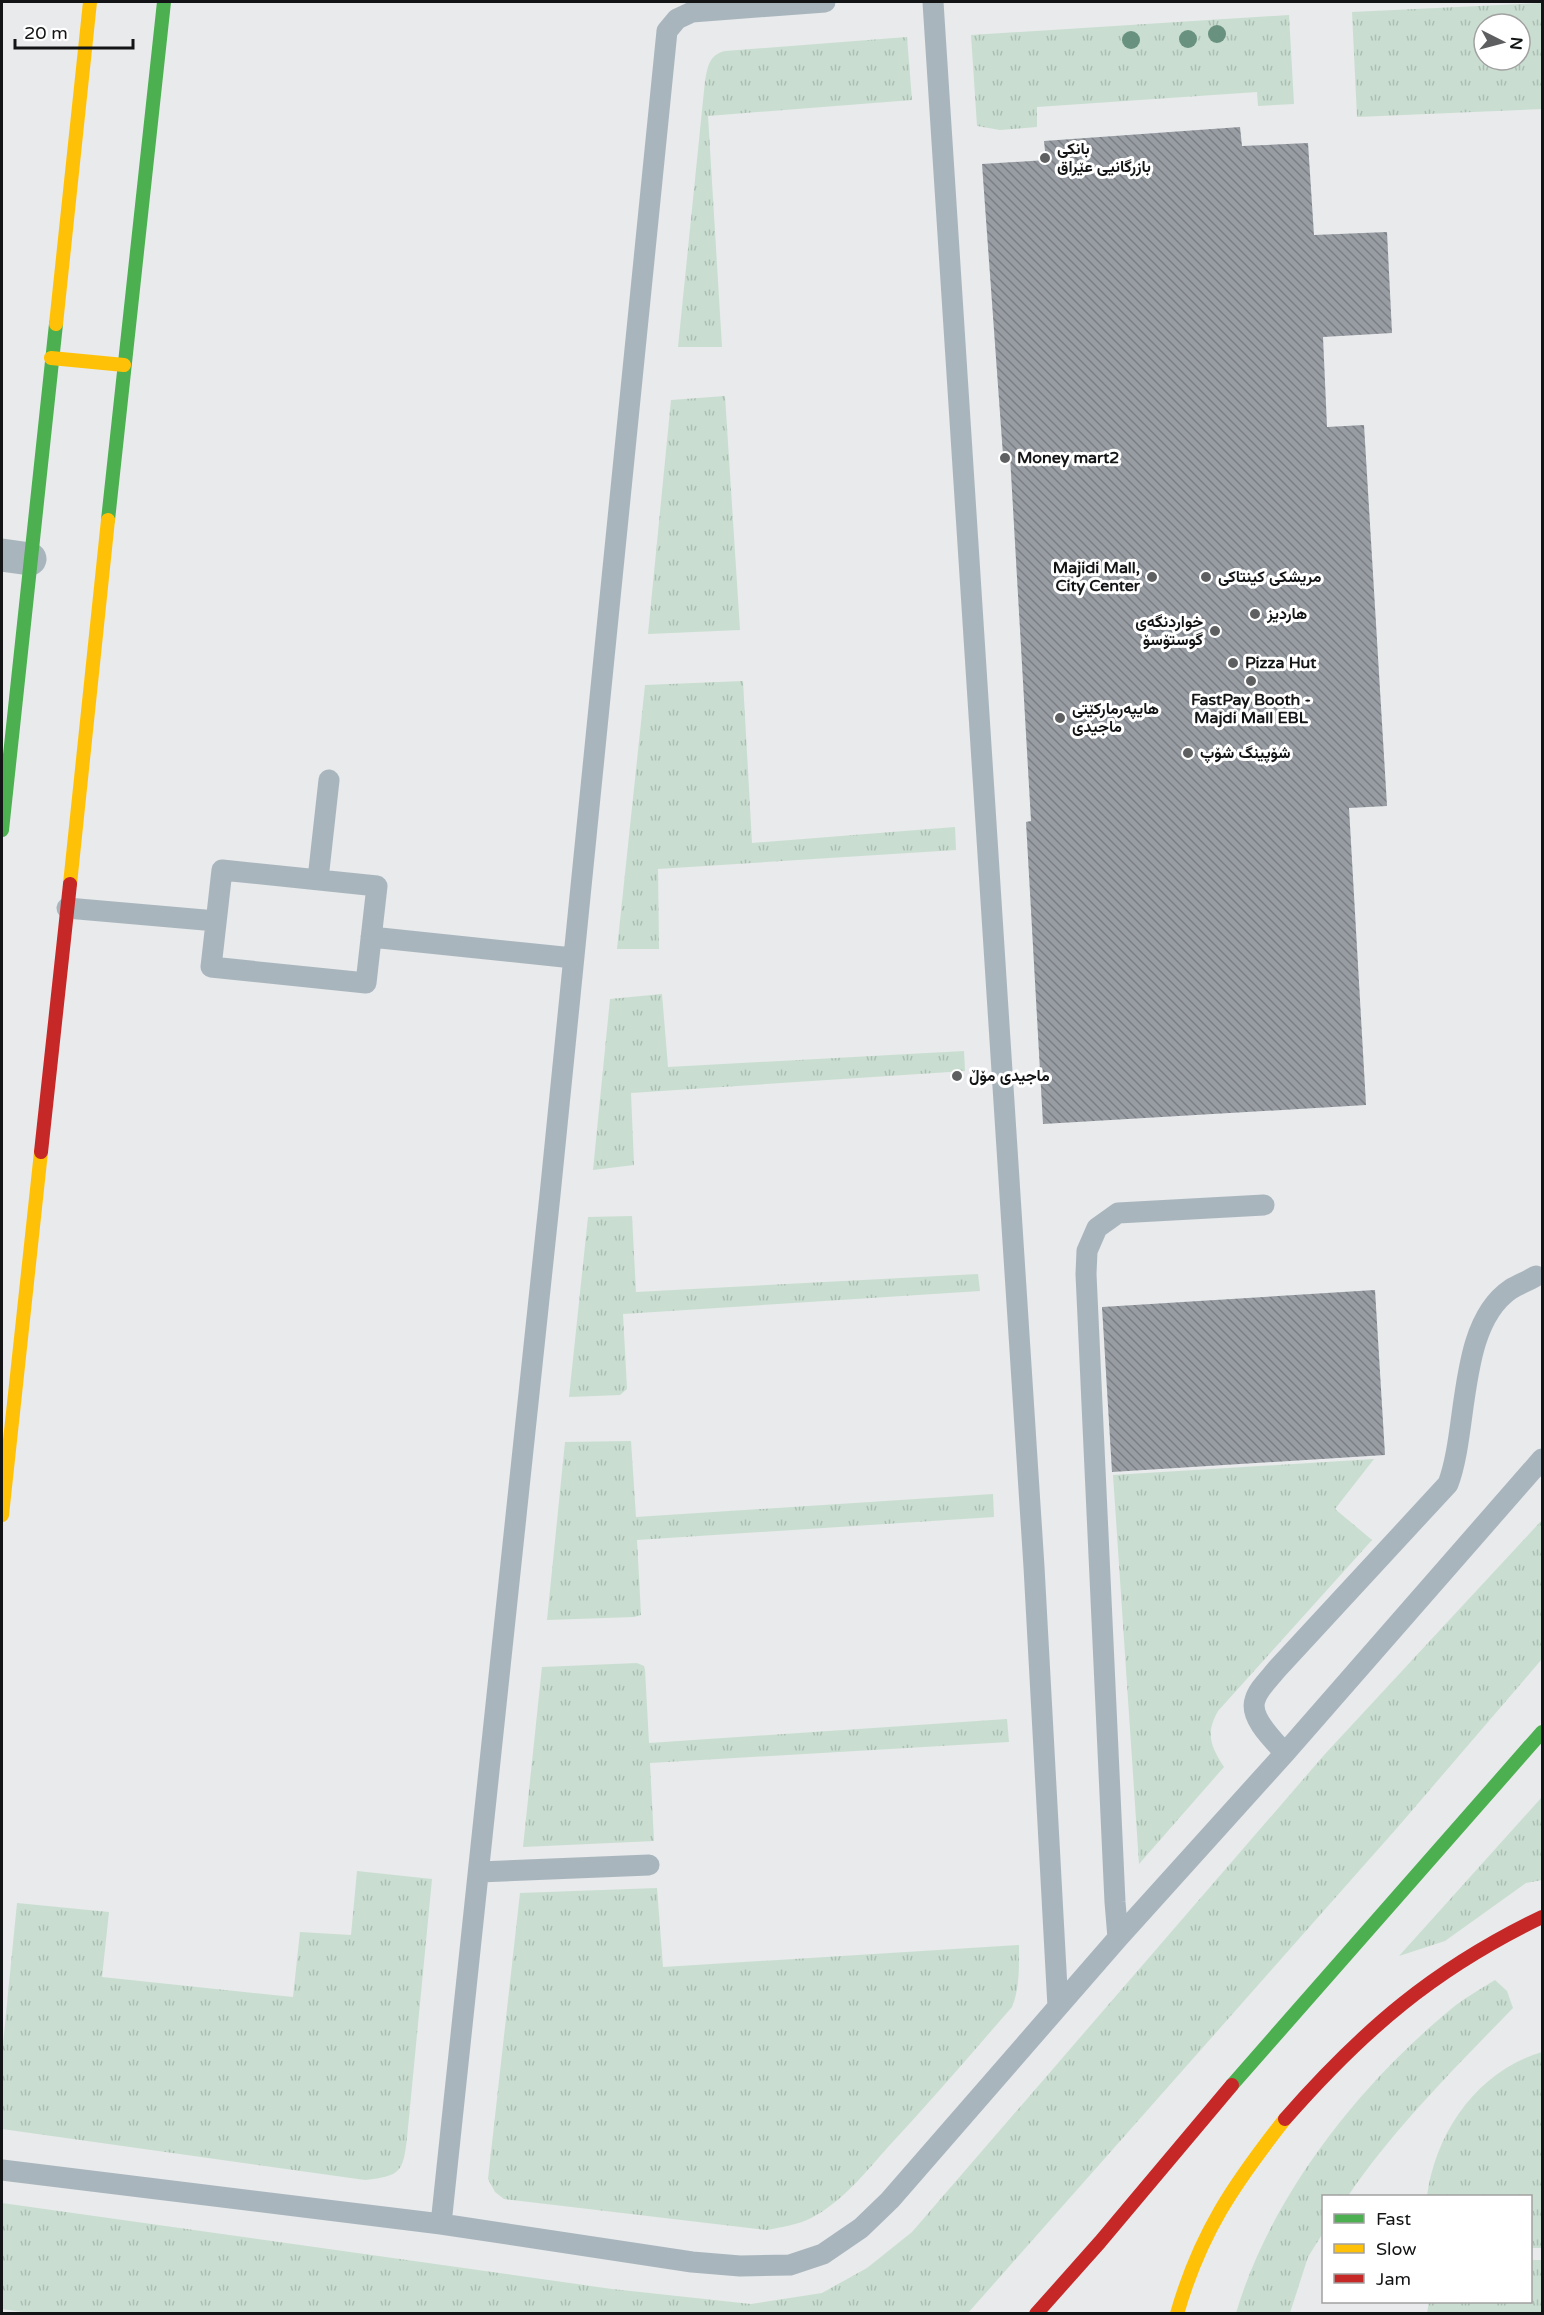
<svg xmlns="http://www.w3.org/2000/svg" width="1544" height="2315" viewBox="0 0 1544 2315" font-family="'Varela Round',Vazirmatn,sans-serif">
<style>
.grass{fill:url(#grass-tufts);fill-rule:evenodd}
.building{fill:url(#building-back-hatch)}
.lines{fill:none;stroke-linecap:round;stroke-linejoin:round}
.lane{stroke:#a9b5bd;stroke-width:21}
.street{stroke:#a9b5bd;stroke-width:33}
.fast{stroke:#4caf50;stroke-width:14}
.slow{stroke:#ffc107;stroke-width:14}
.jam{stroke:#c62828;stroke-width:14}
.tree{fill:#68917f}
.poi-dot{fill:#5e5f60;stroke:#fff;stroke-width:2}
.labels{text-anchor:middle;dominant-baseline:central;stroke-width:6;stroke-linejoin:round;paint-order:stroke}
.poi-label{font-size:16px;font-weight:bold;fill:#131415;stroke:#fff;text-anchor:start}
</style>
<defs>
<pattern id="grass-tufts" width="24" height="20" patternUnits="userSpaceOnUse" patternTransform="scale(1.5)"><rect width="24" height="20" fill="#c9ded0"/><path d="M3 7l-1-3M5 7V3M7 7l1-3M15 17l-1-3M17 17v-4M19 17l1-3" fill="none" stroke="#acbeb2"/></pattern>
<pattern id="building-back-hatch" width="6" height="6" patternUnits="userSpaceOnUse" patternTransform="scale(1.5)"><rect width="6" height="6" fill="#989da4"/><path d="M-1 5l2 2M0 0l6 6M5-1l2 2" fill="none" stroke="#7b7f84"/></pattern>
</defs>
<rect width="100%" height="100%" fill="#e8eaec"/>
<path class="grass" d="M 1542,3 L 1542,109 L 1357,117 L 1352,12 ZM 1484,24 L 1520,24 L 1520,60 L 1484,60 Z
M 1289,15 L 1294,104 L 1258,106 L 1257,92 L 1037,107 L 1037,127 L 1000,130 L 977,126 L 971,35 Z
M 907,37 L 912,100 L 708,116 L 722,347 L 678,347 L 705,81 C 708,66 709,55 725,51 Z
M 725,396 L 740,630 L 648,634 L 671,400 Z
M 743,681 L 752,843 L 955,827 L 956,850 L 658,869 L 659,949 L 617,949 L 645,685 Z
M 662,994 L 668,1067 L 964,1051 L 965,1071 L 631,1093 L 634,1165 L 593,1170 L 610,999 Z
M 632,1216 L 636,1292 L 978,1274 L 980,1291 L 623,1314 L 627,1389 L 620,1395 L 569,1397 L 588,1217 Z
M 631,1441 L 636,1517 L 993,1494 L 994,1517 L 637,1540 L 641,1615 L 634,1617 L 547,1620 L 565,1442 Z
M 1374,1459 L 1335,1509 L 1372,1540 L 1218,1711 C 1205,1734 1211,1747 1224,1767 L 1139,1864 L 1113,1475 Z
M 1542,1520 L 1542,1659 L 1397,1828 L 968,2313 L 36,2314 L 2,2309 L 2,2203 L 612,2289 L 751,2304 L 822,2293 L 867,2268 L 912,2232 L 1325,1754 Z
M 637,1663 L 644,1666 L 645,1670 L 649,1743 L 1007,1719 L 1009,1742 L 650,1763 L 654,1841 L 523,1847 L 542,1667 Z
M 1542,1797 L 1542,1880 L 1526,1883 L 1445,1941 L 1399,1956 Z
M 357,1871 L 432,1879 L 407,2138 C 403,2172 401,2176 365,2180 L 2,2129 L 2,2054 L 17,1903 L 109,1912 L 102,1977 L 293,1997 L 300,1932 L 351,1935 Z
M 657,1888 L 663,1967 L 1019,1945 C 1019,1966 1020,1987 1012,2007 C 971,2054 931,2101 888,2147 C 866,2172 841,2203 811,2218 C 797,2225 782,2227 767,2230 L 504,2199 L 495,2192 L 488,2179 L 520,1893 Z
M 1495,1980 L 1507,1991 L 1513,2008 C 1455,2068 1395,2127 1348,2196 L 1324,2196 L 1323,2233 L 1308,2257 L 1290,2313 L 1236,2313 C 1271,2195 1361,2082 1456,2005 C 1468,1996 1482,1988 1495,1980 Z
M 1542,2052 L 1542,2248 L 1531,2248 L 1530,2196 L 1427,2196 C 1436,2131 1478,2071 1542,2052 Z
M 1531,2260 L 1542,2260 L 1542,2313 L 1427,2313 L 1429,2302 L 1530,2302 Z"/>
<path class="building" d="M 1240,127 L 1242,146 L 1308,143 L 1314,235 L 1387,232 L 1392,333 L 1323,337 L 1327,427 L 1364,425 L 1387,806 L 1349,808 L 1366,1105 L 1043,1124 L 1026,822 L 1031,821 L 1010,456 L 1003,455 L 982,164 L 1046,160 L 1044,141 Z
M 1375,1290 L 1385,1455 L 1112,1472 L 1102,1307 Z"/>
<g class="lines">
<path class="lane" d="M 933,2 L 1034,1567 L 1058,2007
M 222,870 L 377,886 L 366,983 L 211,967 Z
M 318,879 L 329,780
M 67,908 L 216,921
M 371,937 L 573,958
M 1285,1753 C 1274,1741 1249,1718 1255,1700 C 1258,1689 1270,1678 1277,1669 L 1448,1484 C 1469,1429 1457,1325 1511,1289 C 1519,1284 1528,1281 1536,1276
M 479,1872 L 649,1865
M 1118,1938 L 1115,1902 L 1086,1274 L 1087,1251 L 1097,1228 L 1118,1213 L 1264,1205
M 2,2170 L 441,2224 L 692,2262 L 740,2266 L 790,2265 L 823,2254 L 861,2228 L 890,2200 L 1118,1938 L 1285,1753 L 1542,1459
M 441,2224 L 550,1195 L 667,31 L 677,19 L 692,12 L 825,2"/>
<path class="street" d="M 2,555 L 30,559"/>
<path class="fast" d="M 108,520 L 164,2
M 2,830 L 56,324
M 1232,2085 L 1542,1732"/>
<path class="slow" d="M 56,324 L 90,2
M 51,358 L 124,365
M 70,884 L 108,520
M 2,1515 L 41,1152
M 1177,2314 C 1200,2233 1234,2184 1285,2119"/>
<path class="jam" d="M 41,1152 L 70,884
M 1285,2119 C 1364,2029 1434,1969 1542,1917
M 1036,2314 L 1100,2242 L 1232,2085"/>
</g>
<g class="tree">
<circle cx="1217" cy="34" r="9"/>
<circle cx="1188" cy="39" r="9"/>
<circle cx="1131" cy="40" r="9"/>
</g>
<g class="poi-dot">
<circle cx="1045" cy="158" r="6"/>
<circle cx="1005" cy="458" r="6"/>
<circle cx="1152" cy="577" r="6"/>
<circle cx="1206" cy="577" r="6"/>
<circle cx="1255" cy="614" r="6"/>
<circle cx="1215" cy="631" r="6"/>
<circle cx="1233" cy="663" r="6"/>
<circle cx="1251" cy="681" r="6"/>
<circle cx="1060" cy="718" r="6"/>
<circle cx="1188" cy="753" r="6"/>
<circle cx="957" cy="1076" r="6"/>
</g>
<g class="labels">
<g class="poi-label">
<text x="1057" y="149">بانکی<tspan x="1057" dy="18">بازرگانیی عێراق</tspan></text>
<text x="1017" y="458">Money mart2</text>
<text x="1140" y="568" text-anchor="end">Majidi Mall,<tspan x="1140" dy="18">City Center</tspan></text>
<text x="1218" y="577">مریشکی کینتاکی</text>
<text x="1267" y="614">هاردیز</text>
<text x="1203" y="622" text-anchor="end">خواردنگەی<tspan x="1203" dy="18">گوستۆسۆ</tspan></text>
<text x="1245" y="663">Pizza Hut</text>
<text x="1251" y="700" text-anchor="middle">FastPay Booth -<tspan x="1251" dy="18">Majdi Mall EBL</tspan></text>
<text x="1072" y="709">هایپەرمارکێتی<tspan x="1072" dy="18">ماجیدی</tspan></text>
<text x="1200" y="753">شۆپینگ شۆپ</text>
<text x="969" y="1076">ماجیدی مۆڵ</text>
</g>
</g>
<rect width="1544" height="2315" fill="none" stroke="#131415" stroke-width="6"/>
<rect x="1322" y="2195" width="210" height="108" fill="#ffffff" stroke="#a1a1a1" stroke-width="1.5"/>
<rect x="1334" y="2214" width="30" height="9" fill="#4caf50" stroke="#a1a1a1" stroke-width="1.5"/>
<text x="1376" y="2225" font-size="18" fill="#131415">Fast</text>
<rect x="1334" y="2244" width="30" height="9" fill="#ffc107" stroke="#a1a1a1" stroke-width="1.5"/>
<text x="1376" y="2255" font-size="18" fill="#131415">Slow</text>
<rect x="1334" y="2274" width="30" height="9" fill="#c62828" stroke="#a1a1a1" stroke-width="1.5"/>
<text x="1376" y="2285" font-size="18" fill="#131415">Jam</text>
<g transform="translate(1502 42) rotate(96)"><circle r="28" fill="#ffffff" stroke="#a1a1a1" stroke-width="1.5"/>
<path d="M0-4.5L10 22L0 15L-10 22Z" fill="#5e5f60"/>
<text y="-9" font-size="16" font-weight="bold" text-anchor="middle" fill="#131415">N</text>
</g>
<path d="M15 39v9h118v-9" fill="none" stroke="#131415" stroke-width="3"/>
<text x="24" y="39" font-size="18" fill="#131415" stroke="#ffffff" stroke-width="4.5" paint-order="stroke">20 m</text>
</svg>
